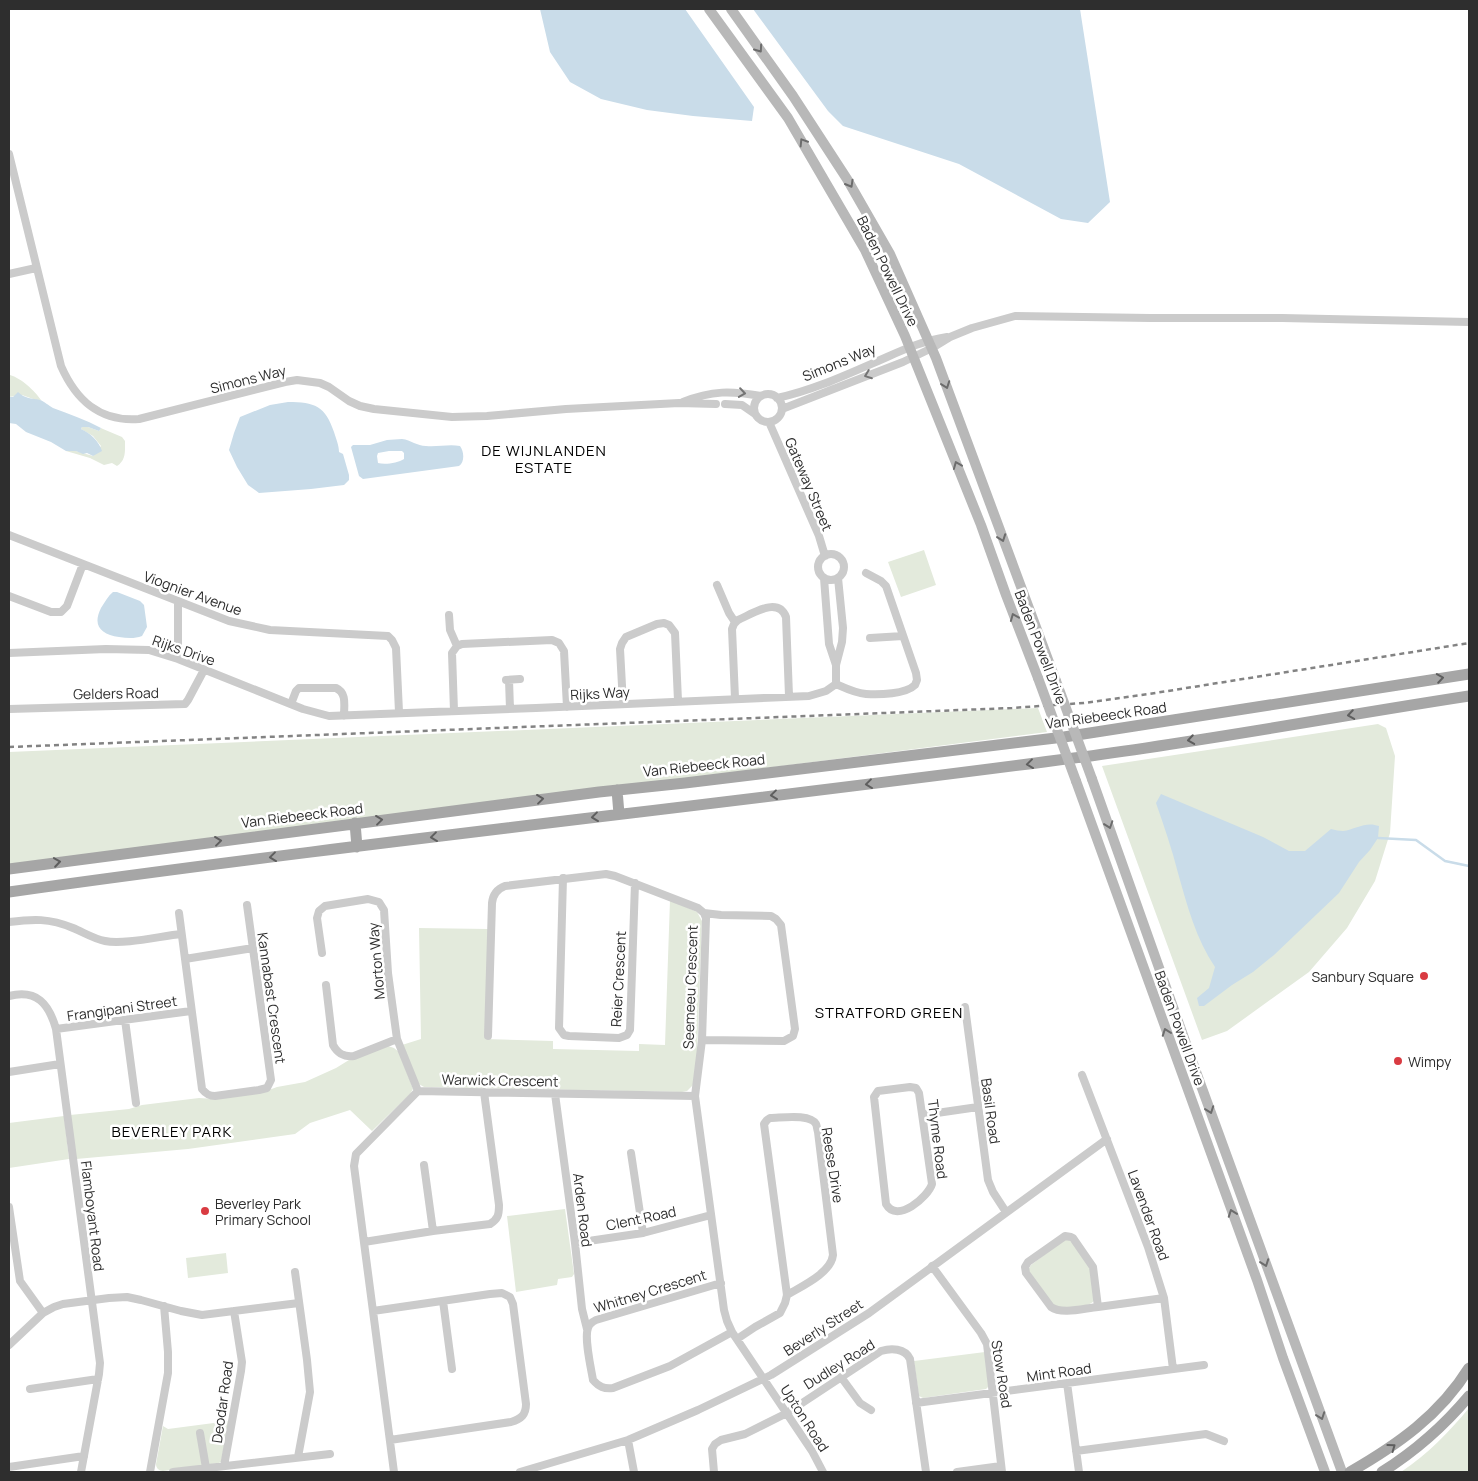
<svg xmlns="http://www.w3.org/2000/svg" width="1478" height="1481" viewBox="0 0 1478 1481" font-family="Manrope,sans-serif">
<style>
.green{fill:#e3eadc}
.water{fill:#c9dce9;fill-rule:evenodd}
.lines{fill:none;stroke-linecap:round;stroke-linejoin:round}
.stream{stroke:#c9dce9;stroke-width:2.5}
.street{stroke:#cbcbcb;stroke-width:8}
.secondary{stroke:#b8b8b8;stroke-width:10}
.primary{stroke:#a6a6a6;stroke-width:11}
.rail{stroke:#838383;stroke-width:2.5;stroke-dasharray:5 4;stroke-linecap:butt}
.secondary-bridge{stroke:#b8b8b8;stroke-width:10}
.oneway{stroke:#6c6c6c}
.oneway2{stroke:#757575}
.oneway3{stroke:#5e5e5e}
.poi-dot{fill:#d93b42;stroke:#fff;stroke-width:2}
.labels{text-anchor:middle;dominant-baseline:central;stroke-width:5;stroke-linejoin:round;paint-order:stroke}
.street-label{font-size:14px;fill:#2e2e2e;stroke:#fff}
.poi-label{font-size:14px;fill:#2e2e2e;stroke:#fff;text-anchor:start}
.neighbourhood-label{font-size:15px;letter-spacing:1px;fill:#000;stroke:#fff}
</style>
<rect width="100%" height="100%" fill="#fff"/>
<path class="green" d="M 10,375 C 21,378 35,391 41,400 L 36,400 L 22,395 L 9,397 L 9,376 Z
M 82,427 L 88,427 L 99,431 L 101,428 L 103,429 L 122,437 L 125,441 C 125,452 126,460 117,466 L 112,463 L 104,465 L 90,458 L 66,451 L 76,451 L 93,456 L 101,446 L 93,436 L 81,429 Z
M 924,550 L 936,585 L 901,597 L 888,562 Z
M 1038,708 L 1047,732 L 9,865 L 9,752 Z
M 1378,724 L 1386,728 L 1395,756 L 1390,833 L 1375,881 L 1347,928 L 1309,972 L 1227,1031 L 1202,1040 L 1102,766 Z
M 670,900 L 697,912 L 702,921 L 697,1054 L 693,1085 L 687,1091 L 682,1092 L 424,1087 L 417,1083 L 402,1045 L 421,1039 L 419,928 L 488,929 L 485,1039 L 553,1041 L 553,1049 L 639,1051 L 639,1044 L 665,1045 Z
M 388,1046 L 394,1048 L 399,1052 L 413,1089 L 410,1094 L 372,1131 L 350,1110 L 310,1123 L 295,1134 L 188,1149 L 76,1159 L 70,1115 L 129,1109 L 142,1105 L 199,1098 L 215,1099 L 261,1093 L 277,1087 L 305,1082 L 336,1068 L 349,1060 Z
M 64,1116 L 69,1159 L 9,1168 L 9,1123 Z
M 565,1209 L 574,1274 L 572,1277 L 558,1279 L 557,1285 L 516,1292 L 507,1216 Z
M 1067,1239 L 1071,1241 L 1090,1268 L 1094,1301 C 1088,1308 1063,1309 1054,1306 L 1028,1270 L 1031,1265 L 1064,1240 Z
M 226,1253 L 228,1273 L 188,1278 L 186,1258 Z
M 985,1352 L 989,1386 L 986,1389 L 923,1398 L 919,1396 L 914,1361 Z
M 1469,1408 L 1469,1472 L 1401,1472 C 1428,1454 1449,1432 1469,1408 Z
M 229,1421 L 221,1462 L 219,1463 L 163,1471 C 159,1471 156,1468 156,1464 L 163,1426 L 168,1429 Z"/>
<path class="water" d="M 540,9 L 685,9 L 754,107 L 752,121 L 693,116 L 647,110 L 601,99 L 570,82 L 550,52 Z
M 753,9 L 1080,9 L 1110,202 L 1088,223 L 1061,219 L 959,164 L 843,126 L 828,111 Z
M 18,392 C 25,399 32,398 40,400 C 44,401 49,406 53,408 C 69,414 86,420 101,428 L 99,431 L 88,427 L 82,427 L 81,429 C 90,433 99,441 102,451 L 93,456 L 87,453 L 83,454 L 76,451 L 66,451 L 51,442 L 26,432 L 16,424 L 9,423 L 9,397 L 13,397 Z
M 288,402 C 315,402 325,406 334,432 C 336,439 339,445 339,452 L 343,454 L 349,475 L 349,480 L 344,485 L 311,489 L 259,493 L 248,485 L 237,467 L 229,450 L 234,433 L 240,417 L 270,405 Z
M 402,439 C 411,440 417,446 426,446 C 438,447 449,444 460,446 C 464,451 465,462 459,466 L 363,479 L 359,476 L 351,447 L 353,445 L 370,445 L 387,440 ZM 389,451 L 402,451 L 404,453 L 404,459 C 398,463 385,465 378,463 L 377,456 L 378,453 Z
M 113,592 L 117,592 L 140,601 L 144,605 L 147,627 L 142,636 C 134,639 127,638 119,637 C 101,634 92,626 101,608 C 105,602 108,596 113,592 Z
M 1161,794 L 1263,837 L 1289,851 L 1305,851 L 1331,829 C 1335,830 1340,831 1343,831 C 1356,829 1366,821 1379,826 L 1378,838 L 1370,850 L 1359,862 L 1339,893 L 1274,955 L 1253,972 L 1232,985 L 1204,1006 L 1199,1006 L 1197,998 L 1209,988 L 1215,967 C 1196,939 1187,905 1178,873 C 1172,849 1164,826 1156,803 Z"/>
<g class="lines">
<path class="stream" d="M 1378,838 L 1416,840 L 1445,861 L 1469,866"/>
<path class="street" d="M 9,154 L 61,366 C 76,400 99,422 139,419 L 285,382 L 297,380 L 320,383 L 329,387 L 349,401 L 360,406 L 374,409 L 452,417 L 487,416 L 566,409 L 679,403 L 716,404
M 9,274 L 36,268
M754 408a14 14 0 1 1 28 0a14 14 0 1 1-28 0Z
M 777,398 C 811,391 846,375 878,361 C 901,351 921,341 947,337
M 683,402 C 712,390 732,391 761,396
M 725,404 L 742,405 L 755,414
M 782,409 L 903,362 L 932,348 L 950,337 L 972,328 L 1015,316 L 1150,318 L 1282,318 L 1469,322
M 769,422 L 819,536 L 825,556
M 9,535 L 229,621 L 270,630 L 388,636 L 392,640 L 396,648 L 399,712
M818 567a13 13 0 1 1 26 0a13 13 0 1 1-26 0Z
M 824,578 L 829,644 L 836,665
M 717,585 L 729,613 L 735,622
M 9,596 L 51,612 L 61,612 L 67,606 L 83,564
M 178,601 L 178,659
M 449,615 L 450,630 L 457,646
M 870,638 L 903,636
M 9,653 L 106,649 L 149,650 L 178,659 L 303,709 L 329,716 L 536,708 L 809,696 L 826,691 L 836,684
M 506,680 L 520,679
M 509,680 L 510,709
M 836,684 C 845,688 855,693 866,694 C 879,695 906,694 915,685 L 917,680 L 916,673 L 886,586 L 881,581 L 866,573
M 836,684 L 836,665 L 842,642 L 843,628 L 838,578
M 735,698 L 732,629 L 734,624 L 738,620 C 752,614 778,596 786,617 L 789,696
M 291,704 L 296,691 L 299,688 L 336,688 C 347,693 344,705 344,716
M 623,704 L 620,649 L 622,643 L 626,637 L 657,624 L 664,623 L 669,625 L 675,633 L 678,701
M 9,709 L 185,704 L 188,700 L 204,670
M 454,711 L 452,653 L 457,646 L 462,644 L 552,640 L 559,643 L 564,651 L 567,707
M 563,878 L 559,1028 L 564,1035 L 569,1036 L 619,1038 L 627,1035 L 630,1030 L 635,883
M 179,913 L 202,1089 C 206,1094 209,1096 215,1096 L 259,1090 L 267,1088 L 271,1080 L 247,905
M 9,922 C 33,919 49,918 73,928 C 83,932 94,939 105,941 C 123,945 161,936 181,934
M 322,953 L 317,918 L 319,911 L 325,906 L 368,899 L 379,902 L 384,910 L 388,973 L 397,1039 L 418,1091
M 185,959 L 253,948
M 326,985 L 333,1045 C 338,1054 344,1057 354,1056 L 397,1039
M 9,996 C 37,989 49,1004 56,1029 L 100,1363 L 99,1374 L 81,1472
M 965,1007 L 988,1180 L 993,1192 L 1006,1212
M 125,1020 L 136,1103
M 56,1029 L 191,1011
M 488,1036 L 492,903 C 493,894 497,889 505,886 L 606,874 L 615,876 L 698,908 L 704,913 L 706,918 L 702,1040 L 695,1096 L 724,1310 L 727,1321 L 732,1332 L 812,1451 L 823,1472
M 702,1040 L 784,1041 L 793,1036 L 795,1029 L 781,925 L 776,919 L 771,916 L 721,915 L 704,913
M 9,1072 L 60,1064
M 1082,1075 L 1148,1247 L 1164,1298 L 1173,1369
M 910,1087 L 916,1088 L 919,1093 L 932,1184 C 928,1197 897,1224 886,1204 L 874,1097 L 878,1091 Z
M 555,1094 L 575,1243 L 582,1309 L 587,1329
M 923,1115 L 978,1107
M 631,1153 L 643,1233
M 424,1165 L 433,1231
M 9,1207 L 20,1281 L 43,1313
M 1065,1236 L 1071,1237 L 1073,1238 L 1093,1267 L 1098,1307 C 1085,1308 1062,1315 1051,1307 L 1026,1273 L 1025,1267 L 1028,1262 Z
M 364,1242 L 433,1231 L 490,1224 C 498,1219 499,1215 499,1205 L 484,1092
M 575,1243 L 643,1233 L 711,1215
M 932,1266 L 981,1333 L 987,1344 L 1002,1472
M 295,1272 L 307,1360 L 310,1392 L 298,1457
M 721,1283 L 596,1320 C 592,1322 589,1324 588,1328 C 584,1338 591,1368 593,1380 C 599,1387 604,1389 613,1388 L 670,1366 L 732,1332
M 443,1301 L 452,1369
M 1098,1307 L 1164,1298
M 373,1311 L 490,1294 L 502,1293 L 510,1297 L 513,1304 L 526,1404 C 526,1415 521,1419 511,1422 L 390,1440
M 737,1339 L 755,1327 L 780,1313 L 785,1303 L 787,1295 L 764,1124 L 767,1120 L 770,1118 C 781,1118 810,1113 816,1124 C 817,1126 817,1129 818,1132 L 833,1255 C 831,1273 802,1286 787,1295
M 9,1345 L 43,1313 L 54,1307 L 63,1304 L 109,1298 L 127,1297 L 141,1300 L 181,1311 L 202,1315 L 299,1303
M 841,1377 L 860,1403 L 871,1410
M 1067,1383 L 1079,1472
M 30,1389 L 98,1379
M 916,1403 L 1204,1365
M 200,1433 L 206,1468
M 628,1440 L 634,1472
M 1076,1451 L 1206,1434 L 1224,1441
M 224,1466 L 241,1371 L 242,1362 L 234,1311
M 9,1467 L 84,1456
M 150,1472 L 168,1373 L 168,1352 L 164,1306
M 173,1472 L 330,1454
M 394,1472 L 354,1166 L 356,1154 L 418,1091 L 695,1096
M 520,1472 L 628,1440 L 698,1410 L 771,1375 L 869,1313 L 1107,1139
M 714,1472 L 712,1449 L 715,1444 L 721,1440 L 745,1434 L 787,1413 L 881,1351 C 891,1348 905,1348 910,1359 L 926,1472
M 957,1472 L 1001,1466"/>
<path class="secondary" d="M 709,9 L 788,118 L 865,250 L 905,336 L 981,525 L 1006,595 L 1038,678
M 731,9 L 793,96 L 847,179 L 890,254 L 936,358 L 1056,681
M 1092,779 L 1195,1069 L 1342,1472
M 1076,781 L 1257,1280 L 1283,1358 L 1325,1472"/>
<path class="primary" d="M 617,790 L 619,814
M 355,823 L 357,847
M 9,869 L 599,792 L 685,783 L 1064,737 L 1469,674
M 9,892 C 363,842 719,805 1074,758 C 1206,741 1338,716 1469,696
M 1350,1472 C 1397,1445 1440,1415 1469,1368
M 1382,1472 C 1417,1450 1443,1427 1469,1396"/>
<path class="rail" d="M 9,747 L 1012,708 L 1084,703 L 1149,694 L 1469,643"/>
<path class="secondary-bridge" d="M 1038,678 L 1076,781
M 1056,681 L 1092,779"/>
</g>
<defs><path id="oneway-chevron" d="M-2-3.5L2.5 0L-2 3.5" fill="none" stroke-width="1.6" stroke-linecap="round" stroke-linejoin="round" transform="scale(1.25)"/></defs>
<g class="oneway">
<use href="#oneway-chevron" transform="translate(759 49) rotate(55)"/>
<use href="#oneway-chevron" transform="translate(803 142) rotate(-122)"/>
<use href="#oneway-chevron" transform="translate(850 184) rotate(60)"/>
<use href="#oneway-chevron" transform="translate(946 385) rotate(70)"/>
<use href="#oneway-chevron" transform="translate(957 465) rotate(-112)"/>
<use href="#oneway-chevron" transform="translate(1002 538) rotate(70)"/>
<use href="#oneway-chevron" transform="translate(1014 617) rotate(-112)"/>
<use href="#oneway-chevron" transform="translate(1109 825) rotate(71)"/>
<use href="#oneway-chevron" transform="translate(1166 1032) rotate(-110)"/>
<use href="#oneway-chevron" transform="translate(1210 1110) rotate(70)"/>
<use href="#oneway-chevron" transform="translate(1232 1213) rotate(-110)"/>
<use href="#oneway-chevron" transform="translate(1265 1263) rotate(70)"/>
<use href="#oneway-chevron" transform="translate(1321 1416) rotate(70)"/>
</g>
<g class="oneway2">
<use href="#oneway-chevron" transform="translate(868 375) rotate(159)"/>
<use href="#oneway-chevron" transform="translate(742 393) rotate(8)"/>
</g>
<g class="oneway3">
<use href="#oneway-chevron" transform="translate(1440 678) rotate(-9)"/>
<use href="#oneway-chevron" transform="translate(1351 715) rotate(171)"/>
<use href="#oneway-chevron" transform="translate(1191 740) rotate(171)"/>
<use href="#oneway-chevron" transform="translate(1030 764) rotate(173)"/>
<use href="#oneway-chevron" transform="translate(869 784) rotate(173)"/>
<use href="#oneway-chevron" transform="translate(774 795) rotate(173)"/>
<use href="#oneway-chevron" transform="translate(540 799) rotate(-7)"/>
<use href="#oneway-chevron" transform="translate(595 817) rotate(173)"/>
<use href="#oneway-chevron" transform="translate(379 820) rotate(-7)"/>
<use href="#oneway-chevron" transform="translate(434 837) rotate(173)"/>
<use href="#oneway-chevron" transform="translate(218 841) rotate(-7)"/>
<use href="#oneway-chevron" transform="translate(273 857) rotate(173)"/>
<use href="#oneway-chevron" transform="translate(57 862) rotate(-8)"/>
<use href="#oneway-chevron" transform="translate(1392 1447) rotate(-36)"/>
</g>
<g class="poi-dot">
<circle cx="1424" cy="976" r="5"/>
<circle cx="1398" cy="1061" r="5"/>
<circle cx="205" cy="1211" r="5"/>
</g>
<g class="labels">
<g class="street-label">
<text transform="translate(888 271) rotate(64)">Baden Powell Drive</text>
<text transform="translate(839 362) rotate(-22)">Simons Way</text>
<text transform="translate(248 379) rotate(-14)">Simons Way</text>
<text transform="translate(809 484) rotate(67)">Gateway Street</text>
<text transform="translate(193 593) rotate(20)">Viognier Avenue</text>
<text transform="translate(1041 647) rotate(69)">Baden Powell Drive</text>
<text transform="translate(184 650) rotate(19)">Rijks Drive</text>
<text transform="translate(116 693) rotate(-1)">Gelders Road</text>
<text transform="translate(600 693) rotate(-3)">Rijks Way</text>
<text transform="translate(1106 715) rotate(-8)">Van Riebeeck Road</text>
<text transform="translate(704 765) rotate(-6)">Van Riebeeck Road</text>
<text transform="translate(302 815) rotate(-7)">Van Riebeeck Road</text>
<text transform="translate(376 961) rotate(-95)">Morton Way</text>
<text transform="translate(618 979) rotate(-87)">Reier Crescent</text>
<text transform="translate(690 987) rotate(-88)">Seemeeu Crescent</text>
<text transform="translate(272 998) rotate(82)">Kannabast Crescent</text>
<text transform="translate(122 1008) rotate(-8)">Frangipani Street</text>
<text transform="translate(1180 1028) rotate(70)">Baden Powell Drive</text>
<text transform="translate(500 1080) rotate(1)">Warwick Crescent</text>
<text transform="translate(991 1111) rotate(82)">Basil Road</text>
<text transform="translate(938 1139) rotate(83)">Thyme Road</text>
<text transform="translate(833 1165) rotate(81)">Reese Drive</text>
<text transform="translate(583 1210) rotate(83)">Arden Road</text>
<text transform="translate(1149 1215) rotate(70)">Lavender Road</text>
<text transform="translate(93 1216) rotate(83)">Flamboyant Road</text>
<text transform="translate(641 1218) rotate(-12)">Clent Road</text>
<text transform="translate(650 1291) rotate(-17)">Whitney Crescent</text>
<text transform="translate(823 1327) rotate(-33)">Beverly Street</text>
<text transform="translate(839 1364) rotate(-32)">Dudley Road</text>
<text transform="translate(1059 1372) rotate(-8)">Mint Road</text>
<text transform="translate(1002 1374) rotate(81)">Stow Road</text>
<text transform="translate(222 1402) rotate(-82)">Deodar Road</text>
<text transform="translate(805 1418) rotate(57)">Upton Road</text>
</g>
<g class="poi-label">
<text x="1414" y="976" text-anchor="end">Sanbury Square</text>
<text x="1408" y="1061">Wimpy</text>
<text x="215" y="1203">Beverley Park<tspan x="215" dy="16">Primary School</tspan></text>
</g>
<g class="neighbourhood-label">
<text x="544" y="450">DE WIJNLANDEN<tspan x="544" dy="17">ESTATE</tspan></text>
<text x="889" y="1012">STRATFORD GREEN</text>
<text x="172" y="1131">BEVERLEY PARK</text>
</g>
</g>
<rect width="1478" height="1481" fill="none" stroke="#2e2e2e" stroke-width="20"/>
</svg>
